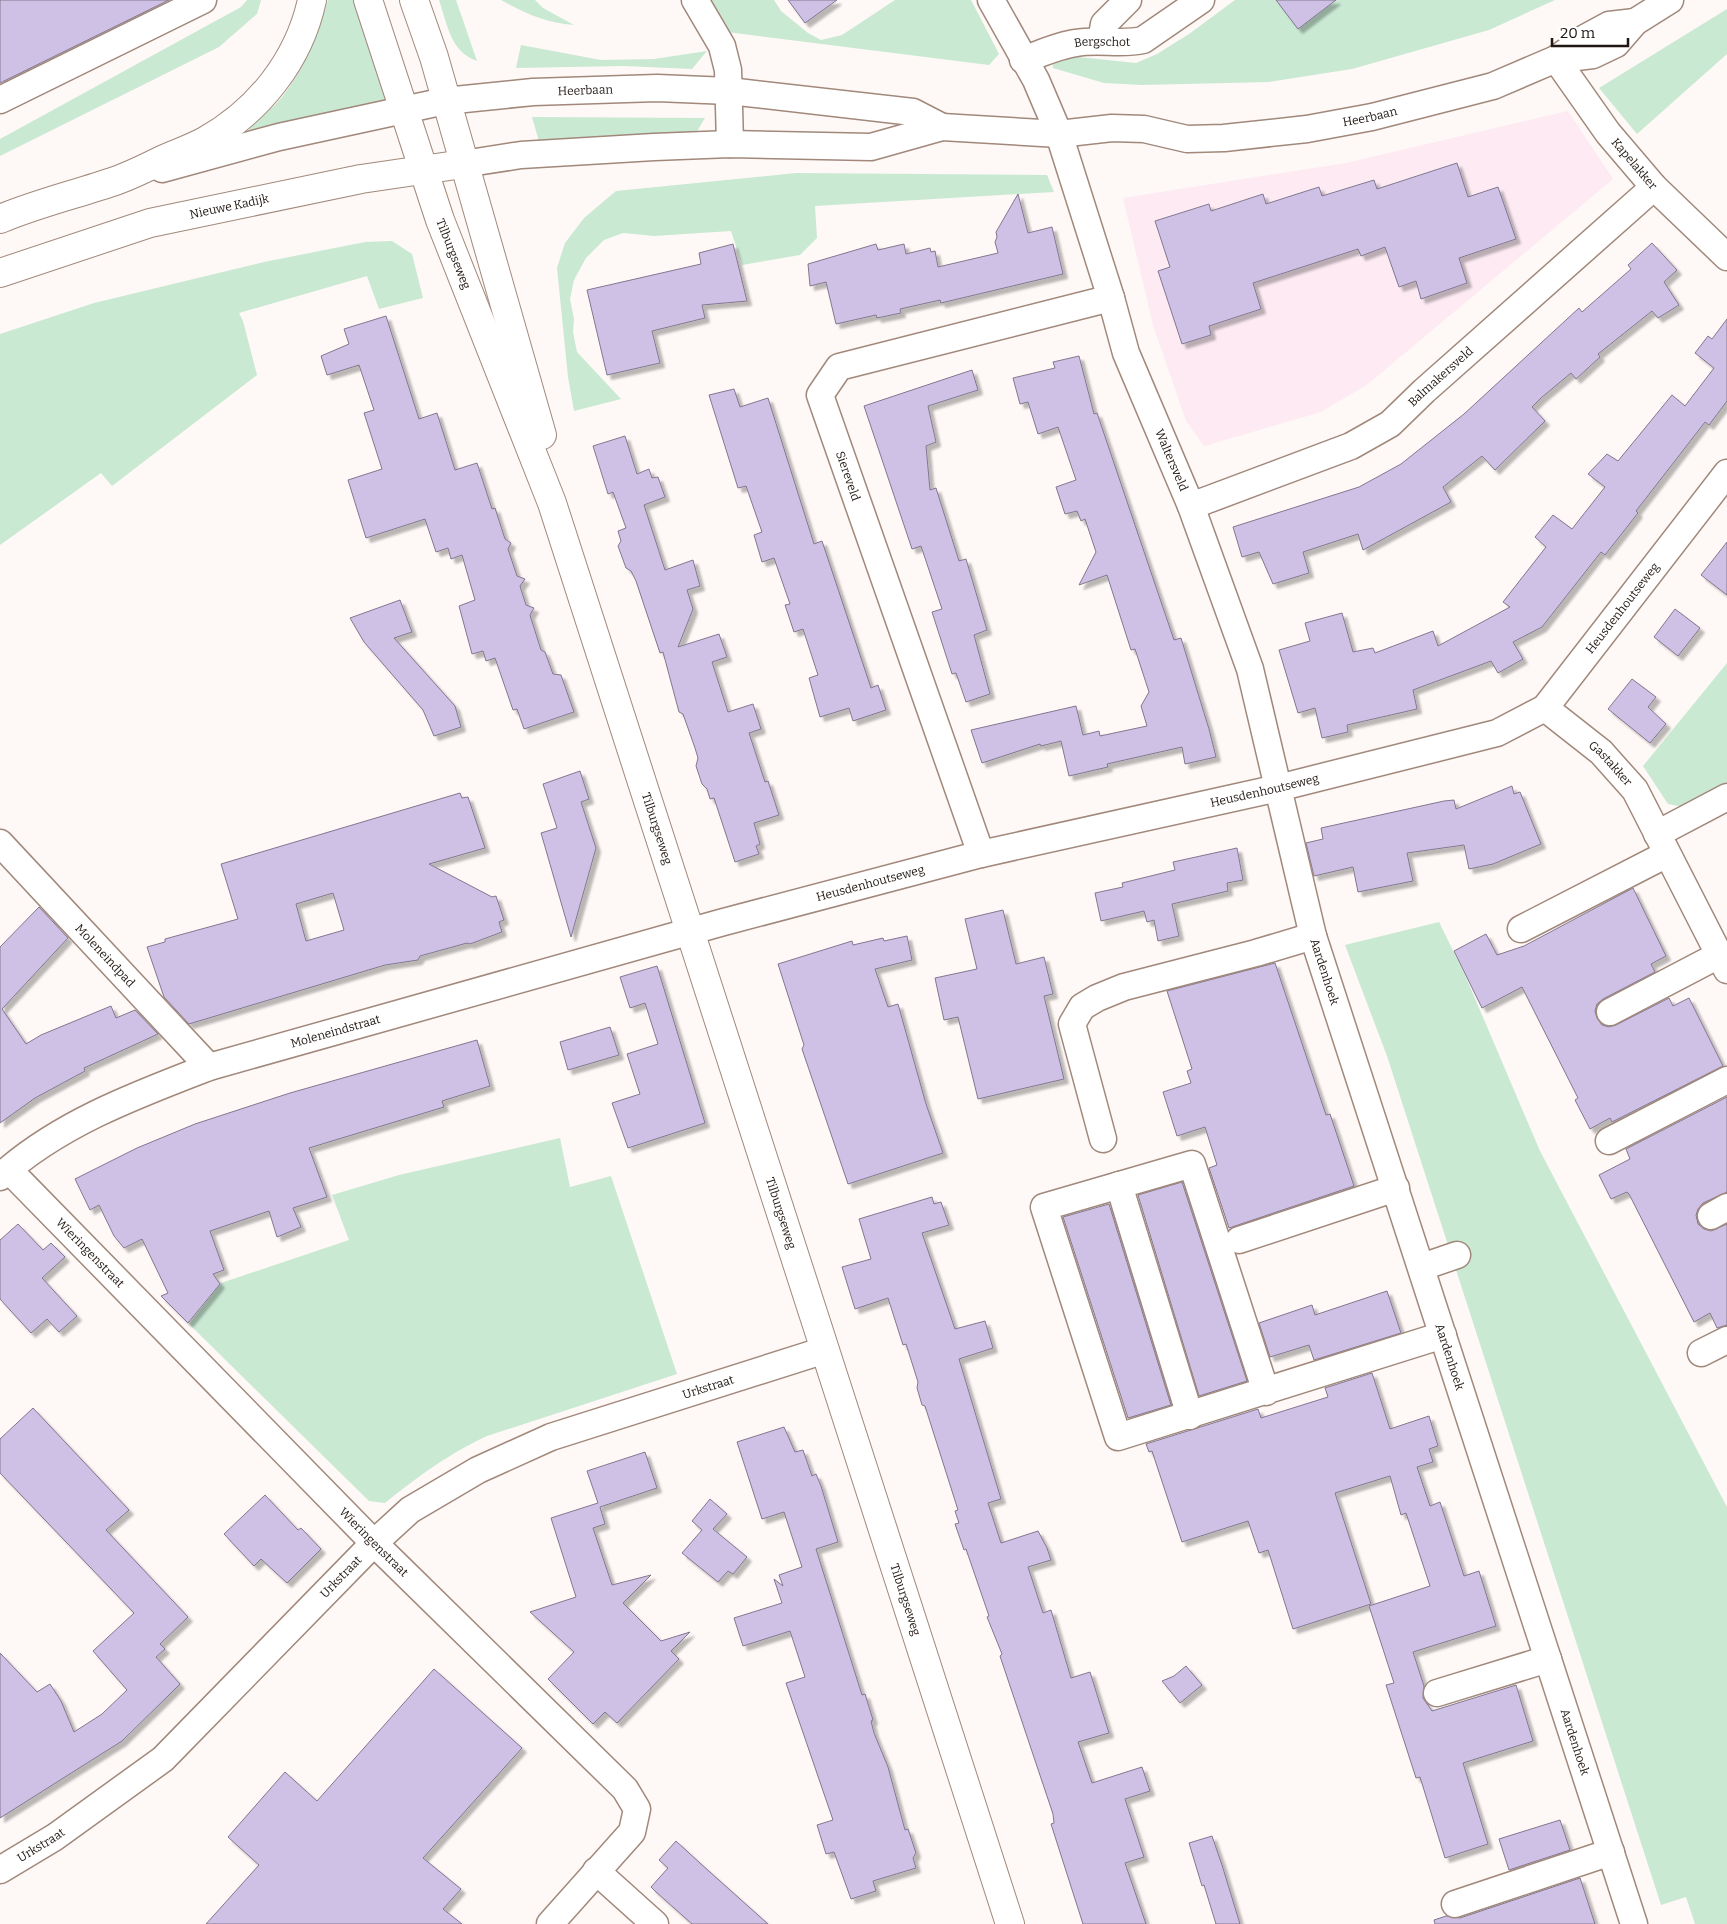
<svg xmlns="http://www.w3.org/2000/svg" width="1727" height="1924" viewBox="0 0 1727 1924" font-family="Bitter,serif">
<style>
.education{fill:#fdeaf3}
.green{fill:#c9e9d3}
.building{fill:#cfc0e6;stroke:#81788f;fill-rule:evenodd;filter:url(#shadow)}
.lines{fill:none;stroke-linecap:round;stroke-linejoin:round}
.minor-casing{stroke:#a1887b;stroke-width:29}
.major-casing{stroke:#a1887b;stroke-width:30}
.minor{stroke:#fff;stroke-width:26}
.major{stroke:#fff;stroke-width:28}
.labels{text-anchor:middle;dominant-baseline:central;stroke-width:4.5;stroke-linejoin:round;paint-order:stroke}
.street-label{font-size:12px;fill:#201712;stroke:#fff}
</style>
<defs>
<filter id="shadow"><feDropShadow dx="4.5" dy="4.5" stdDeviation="1" flood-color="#0004"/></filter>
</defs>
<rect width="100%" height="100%" fill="#fef8f6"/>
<path class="education" d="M 1568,111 L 1613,179 L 1368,384 L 1321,412 L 1204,446 L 1186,421 L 1153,325 L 1123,198 L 1346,163 Z"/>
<path class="green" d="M 247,0 L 261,0 L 257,14 L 219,47 L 0,156 L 0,139 L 241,7 Z
M 328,0 L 354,0 L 387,97 L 382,105 L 248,134 L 249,129 C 260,118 273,108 282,97 C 305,68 318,35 328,0 Z
M 439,0 L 456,0 L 477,61 C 450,51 448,26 439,0 Z
M 501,0 L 535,0 L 543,8 L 574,25 C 546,23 526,14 501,0 Z
M 708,0 L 774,0 L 781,11 L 808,33 L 821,40 L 842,35 L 895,0 L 971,0 L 999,54 L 989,65 L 727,32 Z
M 1235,0 L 1555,0 L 1489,30 L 1352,69 L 1269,82 L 1142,85 L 1104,83 L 1053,68 L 1052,62 L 1079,57 L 1136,63 L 1157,54 L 1189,34 Z
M 1727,9 L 1727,54 L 1637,134 L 1599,88 Z
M 521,45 L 601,60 L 654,59 L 707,51 L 692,69 L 624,66 L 516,68 Z
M 532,117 L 705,118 L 696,133 L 540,145 Z
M 796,173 L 1047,175 L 1054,192 L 815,206 L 817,238 L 800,255 L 742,265 L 731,231 L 654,236 L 623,233 L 604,240 L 586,258 L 574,280 L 570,299 L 574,319 L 573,332 L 577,352 L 621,399 L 574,411 L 568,377 L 557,268 L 565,243 L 584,218 L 616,191 Z
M 392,241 L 412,254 L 423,298 L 379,309 L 367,276 L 239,313 L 243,321 L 257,375 L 112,486 L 101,473 L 0,545 L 0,334 L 94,303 L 264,262 L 365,242 Z
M 1727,663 L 1727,784 L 1684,807 L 1668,804 L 1643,766 Z
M 1439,922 L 1465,975 L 1540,1151 L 1727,1507 L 1727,1924 L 1695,1924 L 1686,1897 L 1661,1905 L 1387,1056 L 1345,945 Z
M 560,1138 L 570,1187 L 611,1176 L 677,1374 L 487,1436 C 447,1455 420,1475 385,1503 L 369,1501 L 189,1324 L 221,1283 L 349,1240 L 332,1195 L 399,1175 Z"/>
<path class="building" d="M 0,0 L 169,0 L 0,83 Z
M 788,0 L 837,0 L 805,23 Z
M 1276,0 L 1336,0 L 1298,29 Z
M 1457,163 L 1468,197 L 1498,187 L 1516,239 L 1459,258 L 1467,283 L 1421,299 L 1416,281 L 1399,287 L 1385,247 L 1361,256 L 1358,249 L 1253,283 L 1261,309 L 1209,326 L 1211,335 L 1182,344 L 1158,271 L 1170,267 L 1155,221 L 1209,204 L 1211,211 L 1263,194 L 1266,204 L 1319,187 L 1322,196 L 1374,180 L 1377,189 Z
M 1018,194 L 1028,233 L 1052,227 L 1063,274 L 941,303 L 940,300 L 900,309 L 901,313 L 877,318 L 876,315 L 836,324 L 826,282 L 810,286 L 808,264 L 876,244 L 878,250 L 904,244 L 906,254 L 930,248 L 931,252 L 935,251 L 938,267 L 998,253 L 995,242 L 997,237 L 996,232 Z
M 1652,243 L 1677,270 L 1664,282 L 1679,305 L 1658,318 L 1652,311 L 1598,354 L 1600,357 L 1576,379 L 1571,373 L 1541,398 L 1532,407 L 1545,421 L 1495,470 L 1482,456 L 1443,487 L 1451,502 L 1363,550 L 1358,534 L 1303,552 L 1309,573 L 1273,584 L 1259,552 L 1242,557 L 1233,527 L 1359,487 L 1401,464 L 1464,414 L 1579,308 L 1582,312 L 1631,269 L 1628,265 Z
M 733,244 L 747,301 L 702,305 L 705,318 L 652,331 L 660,363 L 607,375 L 587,290 L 701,264 L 699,253 Z
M 386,316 L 419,419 L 437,413 L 455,470 L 477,463 L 492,509 L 495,508 L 505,539 L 511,543 L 508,549 L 517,576 L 525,579 L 520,586 L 526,605 L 534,608 L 530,615 L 541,650 L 545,652 L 553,674 L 561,675 L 574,712 L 524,729 L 517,709 L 513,710 L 495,658 L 486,661 L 483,651 L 472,654 L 459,606 L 475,600 L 462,555 L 451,559 L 448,548 L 436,552 L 425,519 L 366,538 L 348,480 L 382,469 L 364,413 L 374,410 L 359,365 L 327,375 L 321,356 L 349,344 L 344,329 Z
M 1727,319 L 1727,401 L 1709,425 L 1705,422 L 1671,466 L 1636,511 L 1638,513 L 1605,555 L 1601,552 L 1542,627 L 1513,642 L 1523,659 L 1498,673 L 1491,661 L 1413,690 L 1417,709 L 1347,725 L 1348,732 L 1322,738 L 1315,708 L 1298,713 L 1279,650 L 1310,641 L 1305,623 L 1342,613 L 1353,652 L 1373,648 L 1375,653 L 1433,631 L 1438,646 L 1510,607 L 1503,602 L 1546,547 L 1535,537 L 1553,515 L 1572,529 L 1605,487 L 1588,474 L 1607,454 L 1618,461 L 1672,395 L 1685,406 L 1714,368 L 1695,353 L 1708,336 L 1712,339 Z
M 1079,356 L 1094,414 L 1097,413 L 1174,640 L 1181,638 L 1209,729 L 1216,757 L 1185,764 L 1182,747 L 1107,764 L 1108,767 L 1069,776 L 1061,741 L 1041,746 L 1040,744 L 982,763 L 971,730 L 1076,706 L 1083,735 L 1099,731 L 1100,736 L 1147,726 L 1141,706 L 1149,692 L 1135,649 L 1131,650 L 1107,575 L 1079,585 L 1096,552 L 1085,519 L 1081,521 L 1077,511 L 1065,514 L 1056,487 L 1076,480 L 1058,427 L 1038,434 L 1028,402 L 1020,404 L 1013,378 L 1055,368 L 1053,362 Z
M 972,370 L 978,390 L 928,406 L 936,442 L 926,446 L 930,490 L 936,488 L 959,561 L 966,559 L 987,630 L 974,635 L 990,694 L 966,702 L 956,673 L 952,674 L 932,612 L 942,609 L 921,546 L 912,549 L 864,406 Z
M 734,389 L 740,407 L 768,398 L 814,544 L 822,541 L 871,688 L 878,685 L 886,710 L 853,721 L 849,708 L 820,717 L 809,678 L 818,675 L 803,629 L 794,632 L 785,605 L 790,604 L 774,558 L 762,562 L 754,535 L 762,532 L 746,486 L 738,488 L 709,395 Z
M 625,436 L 637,474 L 649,469 L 652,478 L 658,477 L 665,497 L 644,505 L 665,570 L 693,560 L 700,586 L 687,590 L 693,609 L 678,647 L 719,634 L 727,657 L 712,662 L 728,712 L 753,704 L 761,729 L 749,733 L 765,782 L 768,781 L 779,815 L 754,823 L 760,844 L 756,846 L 759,854 L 735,862 L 714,798 L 710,799 L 707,789 L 702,784 L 696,766 L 698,758 L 695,748 L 683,714 L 679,712 L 663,652 L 660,653 L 636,581 L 631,571 L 626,568 L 618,546 L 621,541 L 618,531 L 626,528 L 613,492 L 608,494 L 593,446 Z
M 1727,542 L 1727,595 L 1701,575 Z
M 400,600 L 412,632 L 394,638 L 455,706 L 461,727 L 434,736 L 423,710 L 364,642 L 350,618 Z
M 1675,609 L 1700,628 L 1678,656 L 1654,637 Z
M 1632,679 L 1656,697 L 1648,707 L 1666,724 L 1650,743 L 1608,709 Z
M 580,771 L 589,799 L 581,802 L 596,848 L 571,937 L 541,833 L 557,828 L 543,784 Z
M 1512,786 L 1514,794 L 1520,792 L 1541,844 L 1493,864 L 1469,869 L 1464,845 L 1407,853 L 1413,881 L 1358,892 L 1353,867 L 1314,876 L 1306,843 L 1323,839 L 1321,828 L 1444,801 L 1454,800 L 1456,809 Z
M 460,793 L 462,798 L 468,797 L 485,848 L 429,864 L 492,897 L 496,896 L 504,920 L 499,922 L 502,932 L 470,944 L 467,943 L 420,956 L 418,960 L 385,965 L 189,1024 L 164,997 L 147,947 L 165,942 L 165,939 L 238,919 L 221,864 ZM 333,893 L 344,930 L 306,941 L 296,904 Z
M 1237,848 L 1243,880 L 1227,883 L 1228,891 L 1172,904 L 1179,936 L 1158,941 L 1154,920 L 1147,922 L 1144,911 L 1101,921 L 1095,893 L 1123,887 L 1122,883 L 1175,870 L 1173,862 Z
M 1633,888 L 1666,956 L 1651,964 L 1655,972 L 1603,999 L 1597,1004 L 1595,1011 L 1597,1018 L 1602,1025 L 1609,1027 L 1616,1025 L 1669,998 L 1673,1006 L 1689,998 L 1723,1066 L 1612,1122 L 1610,1118 L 1590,1129 L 1575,1100 L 1578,1098 L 1522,987 L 1482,1008 L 1454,951 L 1486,934 L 1497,955 L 1524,946 Z
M 39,907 L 68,938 L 2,1009 L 26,1044 L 41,1035 L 111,1006 L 116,1018 L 135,1010 L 158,1034 L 84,1068 L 85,1071 L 35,1098 L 0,1123 L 0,947 Z
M 1003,910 L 1016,964 L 1044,957 L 1053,994 L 1044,996 L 1064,1079 L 978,1099 L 958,1017 L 944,1020 L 935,978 L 977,969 L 965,919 Z
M 907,936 L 912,960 L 875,969 L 888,1007 L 898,1004 L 926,1104 L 943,1153 L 848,1184 L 802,1049 L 804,1045 L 778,964 L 852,941 L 853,945 L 883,938 L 884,941 Z
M 1275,963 L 1326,1115 L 1330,1114 L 1354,1186 L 1229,1228 L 1209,1168 L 1217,1165 L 1205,1127 L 1177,1136 L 1163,1092 L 1191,1083 L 1187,1071 L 1192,1069 L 1167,991 Z
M 657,966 L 705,1123 L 628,1148 L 612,1103 L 640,1094 L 627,1054 L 658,1044 L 645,1003 L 630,1008 L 620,977 Z
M 610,1027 L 619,1055 L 568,1070 L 560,1042 Z
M 477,1040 L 490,1086 L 442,1101 L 444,1107 L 309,1148 L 327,1197 L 293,1208 L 301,1227 L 277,1237 L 269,1211 L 210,1231 L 224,1270 L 213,1274 L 220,1284 L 188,1323 L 161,1296 L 168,1293 L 142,1239 L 124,1248 L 114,1236 L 99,1205 L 90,1210 L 75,1179 L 137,1148 L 195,1124 L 290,1093 Z
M 1727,1097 L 1727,1192 L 1703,1203 L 1698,1209 L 1696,1215 L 1698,1224 L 1704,1229 L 1711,1231 L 1727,1224 L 1727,1325 L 1717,1328 L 1710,1313 L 1694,1322 L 1629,1194 L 1627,1192 L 1611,1199 L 1599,1175 L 1630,1159 L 1626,1149 Z
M 1182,1182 L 1247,1381 L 1199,1396 L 1138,1195 Z
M 932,1197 L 934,1204 L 941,1202 L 949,1225 L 922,1233 L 955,1329 L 985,1321 L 993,1348 L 959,1359 L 1001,1499 L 988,1503 L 1001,1543 L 1038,1531 L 1047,1548 L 1051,1560 L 1028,1567 L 1043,1613 L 1051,1610 L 1071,1678 L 1090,1672 L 1109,1733 L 1078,1742 L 1092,1783 L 1142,1767 L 1150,1791 L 1125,1799 L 1144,1857 L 1125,1863 L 1146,1924 L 1083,1924 L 1051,1824 L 1054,1823 L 1053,1814 L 1000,1656 L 1002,1654 L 987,1617 L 989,1616 L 966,1549 L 964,1550 L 955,1524 L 959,1523 L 955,1511 L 958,1510 L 925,1406 L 922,1405 L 917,1388 L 918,1382 L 906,1344 L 903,1345 L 888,1298 L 855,1309 L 842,1267 L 871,1259 L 859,1219 Z
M 1109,1204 L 1171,1405 L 1128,1418 L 1063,1217 Z
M 18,1224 L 43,1250 L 51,1243 L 65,1257 L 42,1278 L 77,1316 L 59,1332 L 47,1319 L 31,1333 L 0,1299 L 0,1240 Z
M 1387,1291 L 1401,1333 L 1314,1360 L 1309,1345 L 1270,1357 L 1259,1323 L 1312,1305 L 1315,1315 Z
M 1372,1373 L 1390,1429 L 1429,1416 L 1438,1446 L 1429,1449 L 1433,1462 L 1417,1467 L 1430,1506 L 1440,1502 L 1464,1576 L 1479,1571 L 1496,1626 L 1413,1652 L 1424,1686 L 1423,1698 L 1432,1711 L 1516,1685 L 1533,1741 L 1463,1763 L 1488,1844 L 1445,1858 L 1420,1777 L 1416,1778 L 1386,1685 L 1394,1683 L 1369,1606 L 1430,1586 L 1406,1513 L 1401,1515 L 1390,1476 L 1335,1493 L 1371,1604 L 1293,1629 L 1268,1550 L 1259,1553 L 1248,1521 L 1182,1542 L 1152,1451 L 1149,1452 L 1146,1444 L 1258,1409 L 1261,1418 L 1328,1397 L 1325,1388 Z
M 33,1408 L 129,1510 L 106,1530 L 188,1617 L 160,1644 L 165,1649 L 156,1657 L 180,1684 L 170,1694 L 122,1741 L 0,1818 L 0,1653 L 37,1692 L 50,1684 L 61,1701 L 74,1732 L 102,1714 L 127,1690 L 93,1651 L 134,1613 L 0,1473 L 0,1439 Z
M 784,1427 L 795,1452 L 803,1450 L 812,1476 L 816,1474 L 821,1486 L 838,1542 L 816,1549 L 862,1695 L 865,1694 L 873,1720 L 871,1721 L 874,1733 L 888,1767 L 905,1830 L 908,1829 L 916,1853 L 913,1858 L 916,1868 L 873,1881 L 876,1891 L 851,1899 L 834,1852 L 826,1854 L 817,1825 L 833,1820 L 786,1683 L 805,1677 L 790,1631 L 743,1646 L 734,1618 L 782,1603 L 774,1579 L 783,1586 L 779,1575 L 802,1567 L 784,1512 L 762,1519 L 737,1442 Z
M 645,1452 L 657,1488 L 600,1507 L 605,1524 L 593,1528 L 612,1585 L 651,1575 L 623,1603 L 661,1641 L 690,1632 L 671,1651 L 679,1659 L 617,1723 L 605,1712 L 593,1724 L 548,1679 L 574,1652 L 530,1612 L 576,1597 L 551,1518 L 598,1503 L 587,1471 Z
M 265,1495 L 298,1530 L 301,1528 L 321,1549 L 287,1583 L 261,1559 L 254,1566 L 224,1534 Z
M 710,1499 L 727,1514 L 713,1529 L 747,1557 L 733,1574 L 728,1571 L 718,1582 L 682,1553 L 702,1530 L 692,1521 Z
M 1186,1666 L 1202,1685 L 1180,1703 L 1162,1681 L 1174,1676 Z
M 434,1669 L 522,1748 L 423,1858 L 461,1889 L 443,1909 L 462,1924 L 206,1924 L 259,1865 L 228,1837 L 285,1772 L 317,1801 Z
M 1560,1820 L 1570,1850 L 1509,1870 L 1499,1839 Z
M 1212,1836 L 1222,1865 L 1240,1924 L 1216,1924 L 1204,1885 L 1202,1886 L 1189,1843 Z
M 676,1841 L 701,1864 L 768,1924 L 692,1924 L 655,1891 L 651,1887 L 668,1868 L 659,1860 Z
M 1580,1878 L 1595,1924 L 1435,1924 L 1434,1920 L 1446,1916 L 1460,1918 Z"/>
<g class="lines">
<g class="minor-casing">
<g id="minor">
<path d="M 695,0 L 722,46 L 728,70 L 730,144"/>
<path id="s1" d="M 991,0 L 1036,80 L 1059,134 L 1111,298 L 1126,353 L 1191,506 L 1250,669 L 1313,936 L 1634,1924"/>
<path d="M 1101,41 L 1104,24 L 1128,0"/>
<path id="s2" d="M 1556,59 L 1608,133 L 1654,187 L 1727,257"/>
<path d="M 1560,59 L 1593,55 L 1616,44 L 1635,22 L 1670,0"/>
<path id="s3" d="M 1023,60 C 1040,54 1059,45 1076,43 C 1098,39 1122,45 1143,40 L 1201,0"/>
<path d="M 0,100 L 203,0"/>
<path id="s4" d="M 463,164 L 521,155 L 654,147 L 730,144 L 871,147 L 942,127 L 1059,134 L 1112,128 L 1144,129 L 1187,139 L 1224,138 L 1307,129 L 1372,117 L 1493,86 L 1556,59 L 1585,38 L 1609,25 L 1635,22"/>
<path id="s5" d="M 162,169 L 279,137 L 445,101 L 533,92 L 657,88 L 729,91 L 913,112 L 942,127"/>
<path id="s6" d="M 1191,506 L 1351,446 L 1390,424 L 1424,391 L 1654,187"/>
<path id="s7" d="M 1545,708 L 1601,752 L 1635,790 L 1727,970"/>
<path d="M 1657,834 L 1727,797"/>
<path id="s8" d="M 0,843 L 209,1067"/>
<path d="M 981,854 L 820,395 L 839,367 L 1111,298"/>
<path d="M 1521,929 L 1667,854"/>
<path d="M 1610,1012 L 1719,955"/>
<path d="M 1103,1139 L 1072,1024 L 1082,1007 L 1097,998 L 1124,987 L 1256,953 L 1313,936"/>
<path d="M 1609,1141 L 1727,1080"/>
<path id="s9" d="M 9,1170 L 374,1543 L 625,1789 L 637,1809 L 632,1832 L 550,1924"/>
<path id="s10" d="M 0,1177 C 58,1124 136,1095 209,1067 L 720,923 L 981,854 L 1278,788 L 1497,733 L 1545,708 L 1727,473"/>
<path d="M 1119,1185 L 1190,1416"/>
<path d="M 1711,1216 L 1727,1207"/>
<path d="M 1239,1240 L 1396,1188"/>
<path d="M 1422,1267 L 1457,1255"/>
<path d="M 1701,1353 L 1727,1340"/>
<path d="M 1266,1392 L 1192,1164 L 1044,1207 L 1118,1437 L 1443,1335"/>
<path d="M 1437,1693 L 1548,1659"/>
<path id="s11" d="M 0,1870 L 55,1837 L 163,1759 L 374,1543 L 410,1510 L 478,1470 L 551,1437 L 825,1350"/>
<path d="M 596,1871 L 655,1924"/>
<path d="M 1455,1904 L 1611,1852"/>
</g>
</g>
<g class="major-casing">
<g id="major">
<path id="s12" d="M 368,0 L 440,220 L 552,503 L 1010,1924"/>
<path d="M 414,0 L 434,57 L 542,435"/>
<path d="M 0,219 C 38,203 77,194 115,181 C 132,175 148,167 164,159 C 178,153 192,148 205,141 C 259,111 299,60 312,0"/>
<path id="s13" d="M 0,273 L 150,223 L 361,179 L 463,164"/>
</g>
</g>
<use href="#minor" class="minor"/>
<use href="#major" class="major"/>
</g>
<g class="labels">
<g class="street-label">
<text stroke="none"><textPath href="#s3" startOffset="82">Bergschot</textPath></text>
<text stroke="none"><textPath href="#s5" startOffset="432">Heerbaan</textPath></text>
<text stroke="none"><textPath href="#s4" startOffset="914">Heerbaan</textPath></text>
<text stroke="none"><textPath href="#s2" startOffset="131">Kapelakker</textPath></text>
<text stroke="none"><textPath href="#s13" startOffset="239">Nieuwe Kadijk</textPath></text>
<text stroke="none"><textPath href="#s12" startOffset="268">Tilburgseweg</textPath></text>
<text stroke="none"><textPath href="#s6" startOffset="285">Balmakersveld</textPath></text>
<text stroke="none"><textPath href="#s1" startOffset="496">Waltersveld</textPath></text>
<text transform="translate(848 476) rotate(71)">Siereveld</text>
<text stroke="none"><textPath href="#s10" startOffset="1749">Heusdenhoutseweg</textPath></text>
<text stroke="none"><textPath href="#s7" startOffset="86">Gastakker</textPath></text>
<text stroke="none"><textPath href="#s10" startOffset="1329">Heusdenhoutseweg</textPath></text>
<text stroke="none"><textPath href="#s12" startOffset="878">Tilburgseweg</textPath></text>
<text stroke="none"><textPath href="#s10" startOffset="924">Heusdenhoutseweg</textPath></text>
<text stroke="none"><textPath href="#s8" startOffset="154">Moleneindpad</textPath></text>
<text stroke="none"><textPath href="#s1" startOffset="1031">Aardenhoek</textPath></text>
<text stroke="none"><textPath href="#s10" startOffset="369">Moleneindstraat</textPath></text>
<text stroke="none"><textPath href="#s12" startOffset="1282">Tilburgseweg</textPath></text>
<text stroke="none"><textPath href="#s9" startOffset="116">Wieringenstraat</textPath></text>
<text stroke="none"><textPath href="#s1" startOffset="1436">Aardenhoek</textPath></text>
<text stroke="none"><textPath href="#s11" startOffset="872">Urkstraat</textPath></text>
<text stroke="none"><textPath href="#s9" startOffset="521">Wieringenstraat</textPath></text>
<text stroke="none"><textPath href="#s11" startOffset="452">Urkstraat</textPath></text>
<text stroke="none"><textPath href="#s12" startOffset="1688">Tilburgseweg</textPath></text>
<text stroke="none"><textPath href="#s1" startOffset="1841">Aardenhoek</textPath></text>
<text stroke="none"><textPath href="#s11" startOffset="48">Urkstraat</textPath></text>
</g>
</g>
<path d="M1552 38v8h76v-8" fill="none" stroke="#201712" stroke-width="2.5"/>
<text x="1560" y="38" font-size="15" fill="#201712" stroke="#ffffff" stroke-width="4" paint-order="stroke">20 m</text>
</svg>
